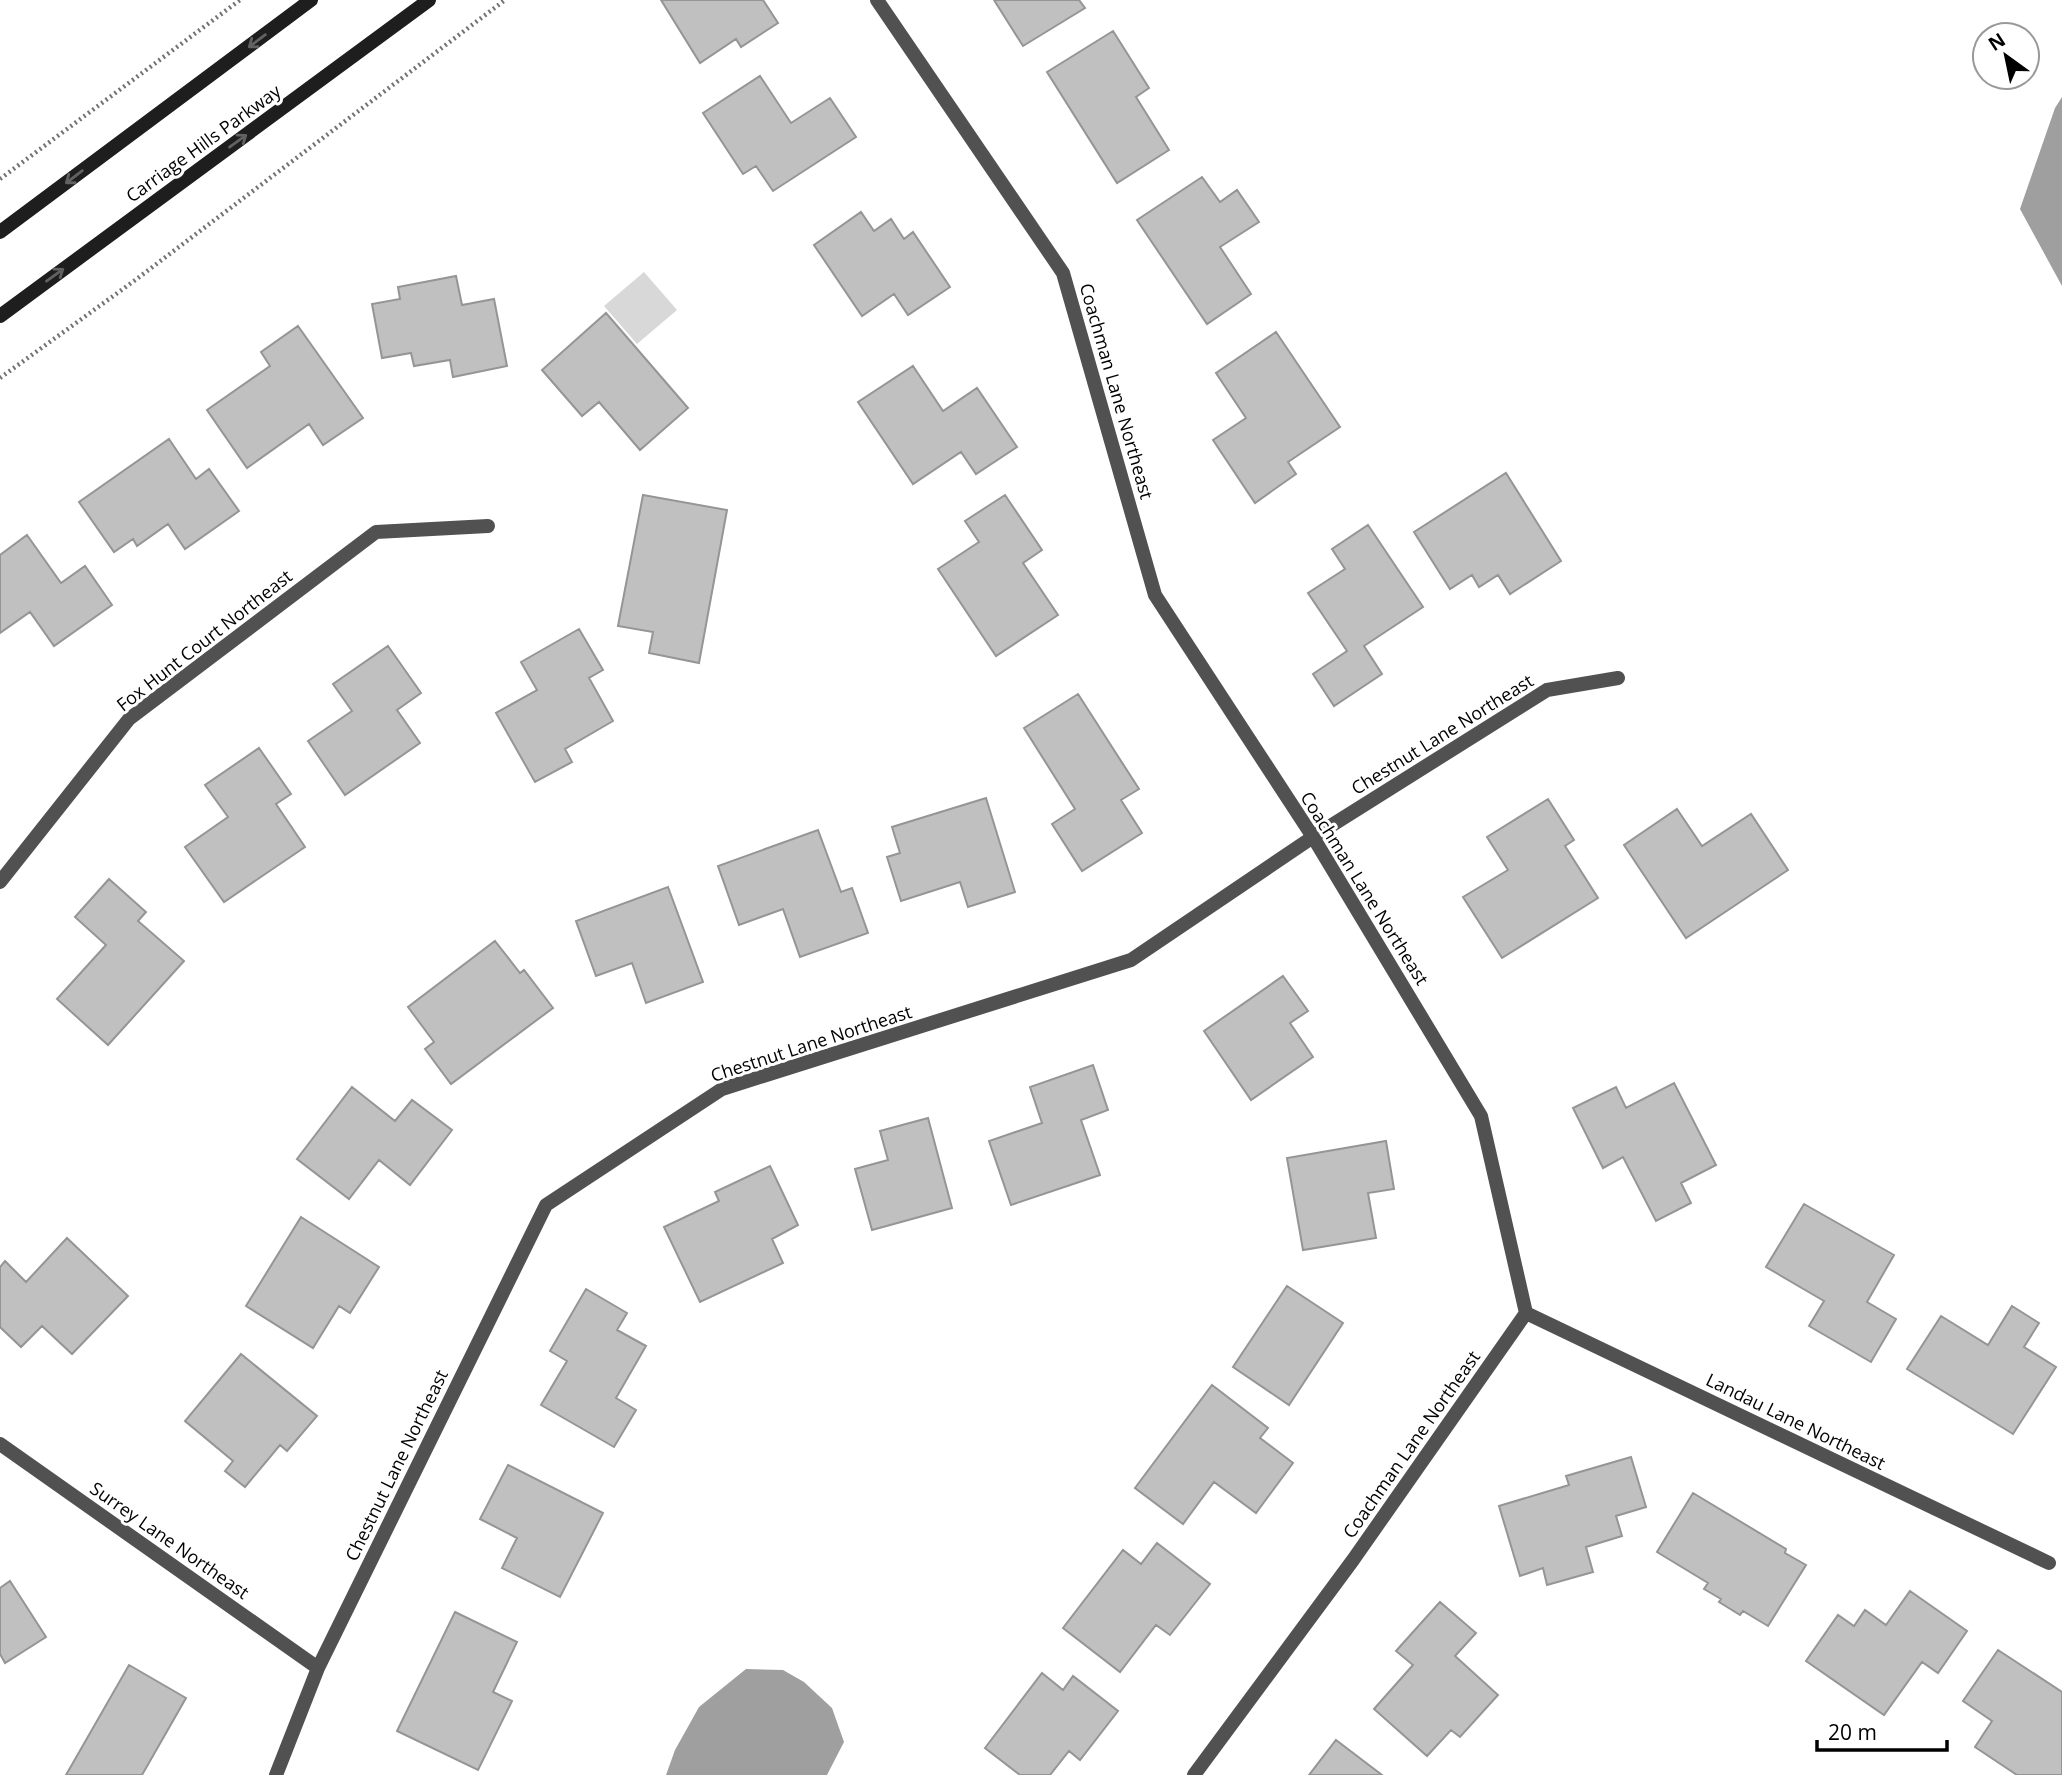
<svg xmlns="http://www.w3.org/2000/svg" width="2062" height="1775" viewBox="0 0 2062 1775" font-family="'Open Sans',sans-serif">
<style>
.green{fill:#d8d8d8}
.water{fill:#9f9f9f}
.building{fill:#c0c0c0;stroke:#959595;stroke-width:2}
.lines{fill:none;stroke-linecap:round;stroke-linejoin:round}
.path{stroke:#737373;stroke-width:4.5;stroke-dasharray:2 3.5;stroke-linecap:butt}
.street{stroke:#515151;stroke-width:14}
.secondary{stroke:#1e1e1e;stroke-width:14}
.oneway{stroke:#626262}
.labels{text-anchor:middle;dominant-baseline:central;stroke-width:6;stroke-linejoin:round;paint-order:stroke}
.street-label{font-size:18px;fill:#000;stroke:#fff}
</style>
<rect width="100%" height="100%" fill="#fff"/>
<path class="green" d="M 644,272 L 677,310 L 637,344 L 604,306 Z"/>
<path class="water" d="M 2062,97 L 2062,286 L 2020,209 L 2055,108 Z
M 746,1669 L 783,1670 L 804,1682 L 832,1708 L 844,1742 L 827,1775 L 666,1775 L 675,1750 L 699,1707 Z"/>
<path class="building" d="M 661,0 L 763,0 L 778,23 L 741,47 L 736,39 L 700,63 Z
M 994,0 L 1079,0 L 1085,8 L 1023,46 Z
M 1113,31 L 1149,88 L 1136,97 L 1169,150 L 1117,183 L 1047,72 Z
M 760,76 L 791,123 L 830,98 L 856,137 L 773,191 L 756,166 L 743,174 L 703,113 Z
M 1202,177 L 1220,202 L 1237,190 L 1259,222 L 1220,247 L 1251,294 L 1207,324 L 1137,220 Z
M 861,212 L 874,231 L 891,219 L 904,239 L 913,232 L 950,287 L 908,315 L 894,294 L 862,316 L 814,245 Z
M 456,276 L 462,305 L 494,299 L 507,366 L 453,377 L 450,360 L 414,366 L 411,353 L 382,358 L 372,304 L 400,299 L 398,287 Z
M 606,313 L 688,408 L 640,450 L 599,402 L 582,416 L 542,370 Z
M 298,326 L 363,418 L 323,445 L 309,424 L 247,468 L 207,410 L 270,366 L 261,352 Z
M 1276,332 L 1340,427 L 1288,462 L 1296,474 L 1255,503 L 1213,440 L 1246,418 L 1216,373 Z
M 913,366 L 943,411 L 977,388 L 1017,447 L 976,474 L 961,452 L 913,484 L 858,402 Z
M 169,439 L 196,479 L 209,469 L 239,511 L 185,549 L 168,524 L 137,546 L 133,539 L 114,552 L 79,502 Z
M 1506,473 L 1561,561 L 1510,594 L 1498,575 L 1479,587 L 1472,575 L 1450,589 L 1414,532 Z
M 643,495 L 727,510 L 699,663 L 649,653 L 653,632 L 618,626 Z
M 1005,495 L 1042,550 L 1023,563 L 1058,615 L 996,656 L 938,569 L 979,542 L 965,521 Z
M 1368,525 L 1423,607 L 1364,646 L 1382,674 L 1334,706 L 1313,674 L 1347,651 L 1308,593 L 1345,569 L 1332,549 Z
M 27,535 L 61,583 L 85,566 L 112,605 L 54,646 L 30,612 L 0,633 L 0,555 Z
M 579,629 L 603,670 L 589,678 L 613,721 L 565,749 L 572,762 L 535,782 L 496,713 L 537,690 L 521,662 Z
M 388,646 L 421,693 L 397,710 L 420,743 L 345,795 L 308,741 L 352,711 L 333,684 Z
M 1078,694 L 1139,789 L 1121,800 L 1142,833 L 1082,871 L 1052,824 L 1075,809 L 1024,728 Z
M 259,748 L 291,794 L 276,804 L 305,847 L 224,902 L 185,847 L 228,817 L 205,785 Z
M 986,798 L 1015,892 L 968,907 L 960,882 L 901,901 L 887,857 L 900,853 L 892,827 Z
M 1548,799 L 1574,840 L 1565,846 L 1598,898 L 1502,958 L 1463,897 L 1508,870 L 1487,837 Z
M 1677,809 L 1702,846 L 1751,814 L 1788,870 L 1686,938 L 1624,845 Z
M 818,830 L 841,892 L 852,888 L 868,933 L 800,957 L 783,909 L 739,925 L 718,866 Z
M 109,879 L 146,912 L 138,921 L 184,961 L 108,1045 L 57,999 L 106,945 L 75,917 Z
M 668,887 L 703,982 L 646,1003 L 632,963 L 596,976 L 576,921 Z
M 495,941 L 520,973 L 524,970 L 553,1008 L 451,1084 L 425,1049 L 434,1042 L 408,1007 Z
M 1283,976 L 1308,1011 L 1290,1023 L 1313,1057 L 1251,1100 L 1204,1031 Z
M 1093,1065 L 1108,1110 L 1081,1120 L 1100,1175 L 1011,1205 L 989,1141 L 1042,1123 L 1030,1087 Z
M 1674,1083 L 1716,1165 L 1681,1183 L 1691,1203 L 1656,1221 L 1623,1157 L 1603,1168 L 1573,1108 L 1616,1087 L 1626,1108 Z
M 352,1087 L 395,1121 L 412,1100 L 452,1130 L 410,1185 L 379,1160 L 349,1199 L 297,1159 Z
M 928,1118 L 952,1208 L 872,1230 L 855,1169 L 888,1160 L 880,1131 Z
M 1386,1141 L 1394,1189 L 1368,1193 L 1376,1238 L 1303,1250 L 1287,1158 Z
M 770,1166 L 798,1225 L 772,1239 L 783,1263 L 700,1302 L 664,1227 L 719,1201 L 715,1192 Z
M 1804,1204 L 1894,1255 L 1867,1302 L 1896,1319 L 1871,1362 L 1809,1326 L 1824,1301 L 1766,1267 Z
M 301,1217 L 379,1267 L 350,1313 L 339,1306 L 313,1348 L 246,1306 Z
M 67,1238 L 128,1296 L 72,1354 L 42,1326 L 21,1347 L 0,1327 L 0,1267 L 5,1261 L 26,1282 Z
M 1287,1286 L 1343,1323 L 1289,1405 L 1233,1367 Z
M 586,1289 L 627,1313 L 617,1330 L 646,1346 L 616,1398 L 636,1410 L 614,1447 L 541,1405 L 567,1361 L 550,1351 Z
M 2012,1306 L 2039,1323 L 2024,1347 L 2056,1367 L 2013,1434 L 1907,1369 L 1941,1316 L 1988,1345 Z
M 241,1354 L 317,1416 L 287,1451 L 280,1445 L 245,1487 L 225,1471 L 233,1461 L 185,1421 Z
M 1212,1385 L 1268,1428 L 1260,1438 L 1293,1463 L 1256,1513 L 1214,1482 L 1183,1524 L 1135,1488 Z
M 1631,1457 L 1646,1507 L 1616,1516 L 1622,1536 L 1586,1547 L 1593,1572 L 1547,1585 L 1543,1568 L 1520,1576 L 1499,1506 L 1569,1485 L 1566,1476 Z
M 508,1465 L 603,1513 L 560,1597 L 502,1568 L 517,1538 L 480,1519 Z
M 1693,1493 L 1786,1549 L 1785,1553 L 1806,1565 L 1768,1626 L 1743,1611 L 1740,1615 L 1719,1602 L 1721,1599 L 1704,1589 L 1708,1583 L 1657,1552 Z
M 1157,1543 L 1210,1584 L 1170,1635 L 1156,1625 L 1120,1672 L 1063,1628 L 1123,1550 L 1141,1564 Z
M 10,1581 L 46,1637 L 5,1663 L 0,1654 L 0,1588 Z
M 1910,1591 L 1967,1631 L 1938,1673 L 1922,1662 L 1884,1715 L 1806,1661 L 1838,1615 L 1854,1626 L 1865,1610 L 1886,1625 Z
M 1440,1602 L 1476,1633 L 1455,1656 L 1498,1695 L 1460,1737 L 1451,1730 L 1427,1756 L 1374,1709 L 1413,1665 L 1396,1651 Z
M 455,1612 L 517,1642 L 493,1692 L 512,1701 L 478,1770 L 397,1731 Z
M 1998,1650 L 2062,1692 L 2062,1775 L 2017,1775 L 1975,1747 L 1992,1721 L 1963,1701 Z
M 129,1665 L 186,1698 L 142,1775 L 66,1775 Z
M 1042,1673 L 1063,1690 L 1073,1676 L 1118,1711 L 1080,1760 L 1069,1751 L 1050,1775 L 1020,1775 L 985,1748 Z
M 1336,1740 L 1382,1775 L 1309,1775 Z"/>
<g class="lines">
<path class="path" d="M 0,179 L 240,0
M 0,378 L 134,281 L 505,0"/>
<path class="street" d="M 877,0 L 1063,273 L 1155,595 L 1313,837 L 1481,1116 L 1526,1313 L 1353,1560 L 1194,1775
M 0,882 L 129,719 L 376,532 L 488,526
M 1526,1313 L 2049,1563
M 0,1444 L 318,1668
M 276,1775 L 318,1668 L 546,1205 L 722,1089 L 1131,960 L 1313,837 L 1547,690 L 1618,678"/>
<path class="secondary" d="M 0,232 L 311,0
M 0,316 L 429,0"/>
</g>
<defs><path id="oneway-shaft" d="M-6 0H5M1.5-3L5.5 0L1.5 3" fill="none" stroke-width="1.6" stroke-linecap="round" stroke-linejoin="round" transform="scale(1.75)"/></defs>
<g class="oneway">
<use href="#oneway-shaft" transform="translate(257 41) rotate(143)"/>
<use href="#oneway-shaft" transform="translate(238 141) rotate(-36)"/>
<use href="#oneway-shaft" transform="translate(74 177) rotate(143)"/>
<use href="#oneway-shaft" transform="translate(55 275) rotate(-36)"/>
</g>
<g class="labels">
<g class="street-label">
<text transform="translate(203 143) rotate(-36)">Carriage Hills Parkway</text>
<text transform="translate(1117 391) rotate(74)">Coachman Lane Northeast</text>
<text transform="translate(204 640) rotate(-38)">Fox Hunt Court Northeast</text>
<text transform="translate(1442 734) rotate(-32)">Chestnut Lane Northeast</text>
<text transform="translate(1365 888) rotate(58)">Coachman Lane Northeast</text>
<text transform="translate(811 1043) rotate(-18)">Chestnut Lane Northeast</text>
<text transform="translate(1796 1421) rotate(26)">Landau Lane Northeast</text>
<text transform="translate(1411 1444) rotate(-55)">Coachman Lane Northeast</text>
<text transform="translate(396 1465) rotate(-64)">Chestnut Lane Northeast</text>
<text transform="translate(170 1540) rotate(35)">Surrey Lane Northeast</text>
</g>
</g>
<g transform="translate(2006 56) rotate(327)"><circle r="33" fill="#ffffff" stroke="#999999" stroke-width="2"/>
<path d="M0-5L12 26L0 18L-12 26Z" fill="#000000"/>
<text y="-10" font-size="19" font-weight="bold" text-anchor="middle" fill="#000000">N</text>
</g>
<path d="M1817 1740v10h130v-10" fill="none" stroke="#000000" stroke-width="3.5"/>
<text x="1828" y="1740" font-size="21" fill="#000000" stroke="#ffffff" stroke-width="5" paint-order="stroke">20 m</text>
</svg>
